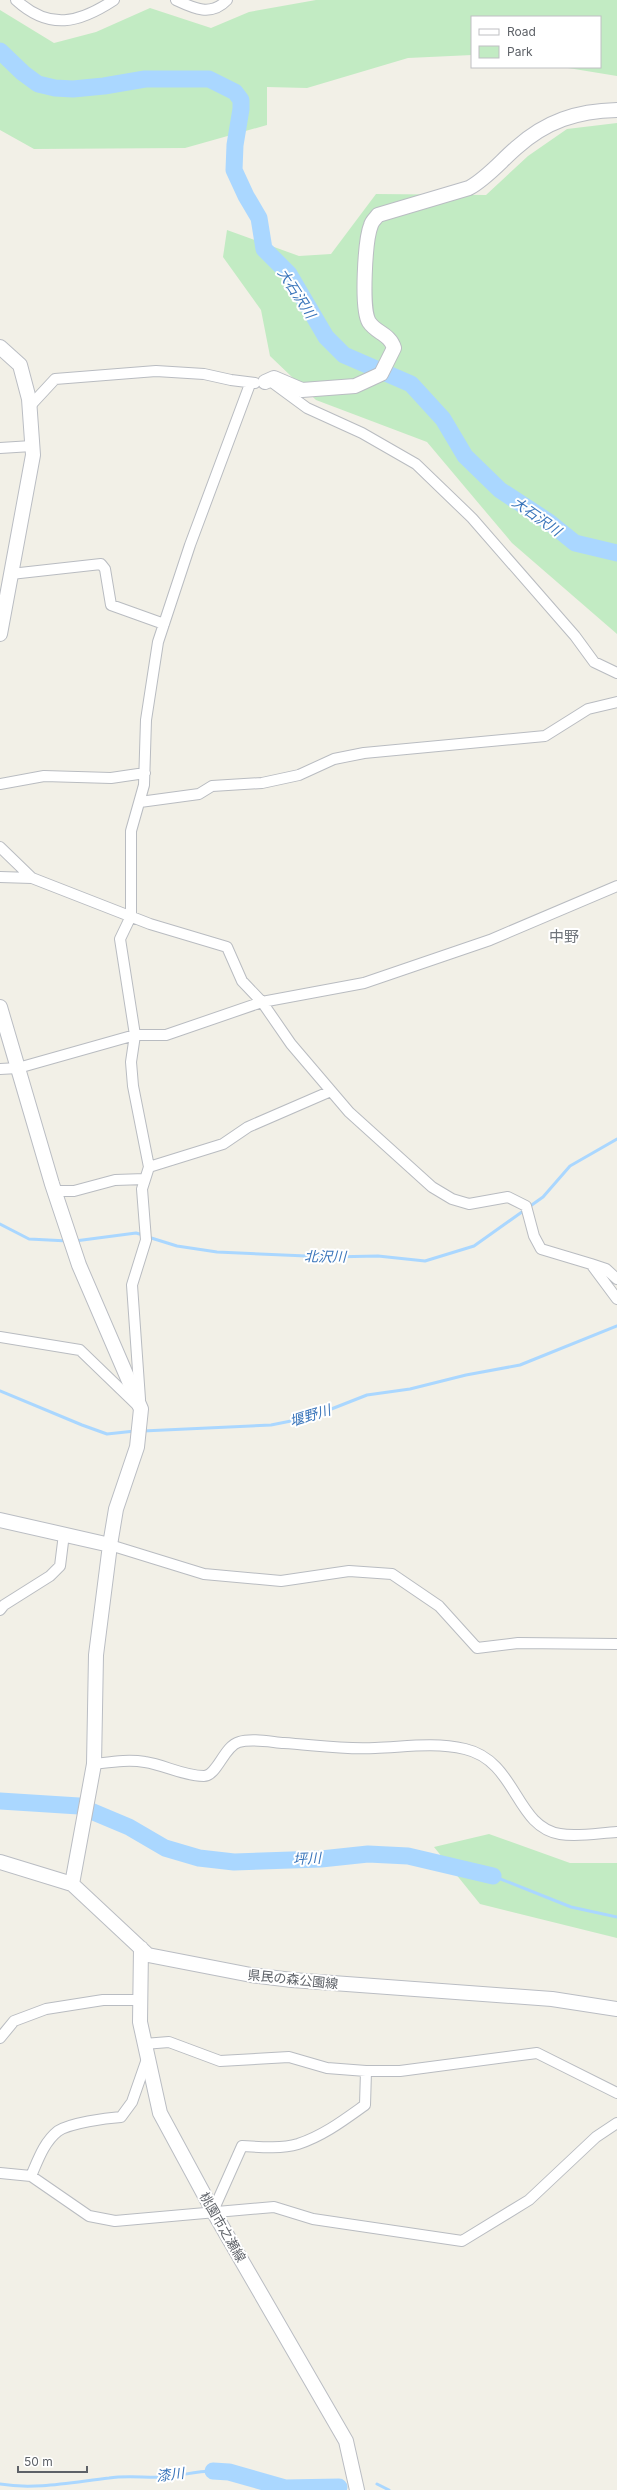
<svg xmlns="http://www.w3.org/2000/svg" width="617" height="2490" viewBox="0 0 617 2490" font-family="Inter,'Noto Sans JP',sans-serif">
<style>
.green{fill:#c2ebc3}
.lines{fill:none;stroke-linecap:round;stroke-linejoin:round}
.stream{stroke:#aad7ff;stroke-width:3}
.river{stroke:#aad7ff;stroke-width:17}
.street-casing{stroke:#b9bcc1;stroke-width:12}
.secondary-casing{stroke:#babdc3;stroke-width:16}
.street{stroke:#fff;stroke-width:10}
.secondary{stroke:#fff;stroke-width:14}
.labels{text-anchor:middle;dominant-baseline:central;stroke-width:4;stroke-linejoin:round;paint-order:stroke}
.street-label{font-size:13px;fill:#5e6268;stroke:#fff}
.water-label{font-size:14px;font-style:italic;fill:#3b76bb;stroke:#fff}
.quarter-label{font-size:15px;fill:#6f747b;stroke:#fff}
</style>
<rect width="100%" height="100%" fill="#f2f0e7"/>
<path class="green" d="M 316,0 L 617,0 L 617,76 L 562,67 L 600,67 L 600,17 L 472,17 L 472,55 L 408,58 L 307,88 L 267,87 L 267,125 L 185,148 L 34,149 L 0,130 L 0,10 L 54,43 L 96,32 L 150,8 L 211,28 L 249,12 Z
M 617,123 L 617,634 L 512,543 L 427,442 L 316,400 L 270,356 L 261,310 L 223,257 L 227,230 L 299,256 L 331,254 L 376,194 L 486,195 L 528,156 L 567,129 Z
M 489,1834 L 570,1863 L 617,1863 L 617,1938 L 480,1904 L 434,1847 Z"/>
<g class="lines">
<path class="stream" d="M 0,1224 L 29,1239 L 68,1241
M 148,1237 L 177,1246 L 217,1252 L 330,1257 L 378,1256 L 425,1261 L 474,1246 L 543,1197 L 570,1166 L 617,1139
M 75,1241 L 136,1233 L 143,1235
M 0,1391 L 82,1425 L 107,1434 L 135,1431
M 143,1431 L 271,1425 L 311,1417 L 367,1395 L 410,1389 L 466,1375 L 520,1365 L 617,1326
M 493,1876 L 571,1907 L 617,1917
M 0,2484 C 35,2490 73,2482 109,2478 C 127,2475 146,2478 164,2477 C 181,2476 195,2471 213,2471
M 377,2484 L 389,2490"/>
<path class="river" d="M 0,51 L 23,73 L 38,84 L 55,88 L 73,89 L 104,86 L 145,79 L 209,79 L 235,92 L 241,100 L 241,109 L 235,145 L 234,170 L 246,196 L 259,218 L 264,249 L 289,274 L 326,337 L 344,355 L 411,384 L 443,419 L 465,456 L 500,490 L 549,522 L 575,543 L 617,553
M 0,1801 L 79,1806 L 129,1827 L 165,1848 L 199,1858 L 234,1862 L 321,1859 L 368,1854 L 408,1856 L 493,1876
M 213,2471 L 229,2472 L 285,2488 L 339,2487"/>
<g class="street-casing">
<path id="street" d="M 16,0 C 50,31 79,23 114,0
M 176,0 C 193,8 211,17 227,0
M 273,383 L 307,408 L 362,433 L 416,464 L 472,518 L 575,636 L 594,662 L 617,673
M 30,406 L 55,379 L 156,371 L 204,374 L 231,380 L 255,383
M 0,448 L 32,446
M 11,574 L 101,564 L 105,569 L 111,605 L 164,624
M 0,784 L 44,776 L 111,778 L 145,773
M 140,802 L 199,794 L 212,786 L 262,783 L 299,775 L 334,759 L 364,753 L 545,736 L 588,709 L 617,702
M 0,847 L 32,878 L 150,924 L 227,947 L 242,981 L 262,1002 L 291,1044 L 349,1112 L 432,1187 L 452,1199 L 469,1204 L 508,1197 L 526,1206 L 534,1236 L 541,1249 L 591,1264 L 617,1299
M 0,877 L 32,878
M 0,1069 L 18,1068 L 135,1035 L 166,1035 L 262,1002 L 364,983 L 490,940 L 617,886
M 149,1167 L 223,1144 L 248,1127 L 331,1091
M 55,1191 L 74,1191 L 115,1180 L 145,1179
M 591,1264 L 606,1269 L 617,1279
M 0,1337 L 80,1350 L 138,1406
M 140,1399 L 132,1285 L 146,1240 L 142,1189 L 149,1167 L 133,1086 L 131,1062 L 135,1035 L 120,939 L 131,916 L 131,831 L 144,785 L 146,720 L 158,642 L 190,545 L 250,384
M 110,1545 L 204,1574 L 281,1581 L 349,1571 L 392,1574 L 439,1606 L 477,1648 L 518,1643 L 617,1644
M 0,1610 L 4,1605 L 50,1576 L 60,1566 L 64,1534
M 94,1764 C 111,1762 128,1759 145,1762 C 165,1765 183,1776 204,1776 C 217,1776 224,1746 239,1742 C 252,1738 271,1742 284,1743 C 314,1745 345,1750 375,1748 C 405,1747 434,1742 465,1749 C 517,1761 515,1827 560,1834 C 578,1837 599,1833 617,1832
M 0,2038 L 14,2021 L 46,2009 L 103,2000 L 139,2000
M 144,2044 L 169,2042 L 220,2061 L 289,2057 L 327,2068 L 366,2071 L 400,2071 L 537,2053 L 617,2093
M 0,2173 L 31,2176 L 89,2216 L 115,2221 L 274,2207 L 313,2219 L 462,2241 L 529,2200 L 596,2137 L 617,2123
M 31,2176 C 38,2160 44,2142 58,2131 C 70,2123 106,2118 121,2117 L 132,2102 L 147,2059
M 213,2211 L 242,2146 C 259,2147 281,2149 298,2144 C 323,2136 344,2120 365,2105 L 366,2071"/>
</g>
<g class="secondary-casing">
<path id="secondary" d="M 0,347 L 20,365 L 29,399 L 33,455 L 0,634
M 265,382 L 274,378 L 302,390 L 355,386 L 381,374 L 394,348 C 390,334 376,333 369,322 C 361,309 365,240 371,225 C 372,221 376,218 378,215 L 469,188 C 487,178 500,162 516,148 C 546,121 577,111 617,110
M 0,1007 L 52,1184 L 79,1265 L 141,1409 L 137,1447 L 116,1509 L 110,1545 L 96,1655 L 94,1764 L 72,1884
M 0,1520 L 110,1545
M 0,1862 L 72,1884 L 148,1955 L 251,1975 L 292,1980 L 552,1999 L 617,2009
M 141,1948 L 140,2022 L 160,2113 L 213,2211 L 346,2441 L 357,2490"/>
</g>
<use href="#street" class="street"/>
<use href="#secondary" class="secondary"/>
</g>
<g class="labels">
<g class="street-label">
<text transform="translate(293 1979) rotate(6)">県民の森公園線</text>
<text transform="translate(223 2227) rotate(60)">桃園市之瀬線</text>
</g>
<g class="water-label">
<text transform="translate(297 293) rotate(57)">大石沢川</text>
<text transform="translate(537 516) rotate(35)">大石沢川</text>
<text transform="translate(325 1256) rotate(1)">北沢川</text>
<text transform="translate(310 1415) rotate(-17)">堰野川</text>
<text transform="translate(307 1858) rotate(-3)">坪川</text>
<text transform="translate(170 2474) rotate(-7)">漆川</text>
</g>
<g class="quarter-label">
<text x="564" y="936">中野</text>
</g>
</g>
<rect x="471" y="16" width="130" height="52" fill="#ffffff" stroke="#bfc0c3"/>
<rect x="479" y="29" width="20" height="6" fill="#ffffff" stroke="#bfc0c3"/>
<text x="507" y="36" font-size="12" fill="#5e6268">Road</text>
<rect x="479" y="46" width="20" height="12" fill="#c2ebc3" stroke="#bfc0c3"/>
<text x="507" y="56" font-size="12" fill="#5e6268">Park</text>
<path d="M18 2466v6h69v-6" fill="none" stroke="#5e6268" stroke-width="2"/>
<text x="24" y="2466" font-size="12" fill="#5e6268" stroke="#ffffff" stroke-width="3" paint-order="stroke">50 m</text>
</svg>
